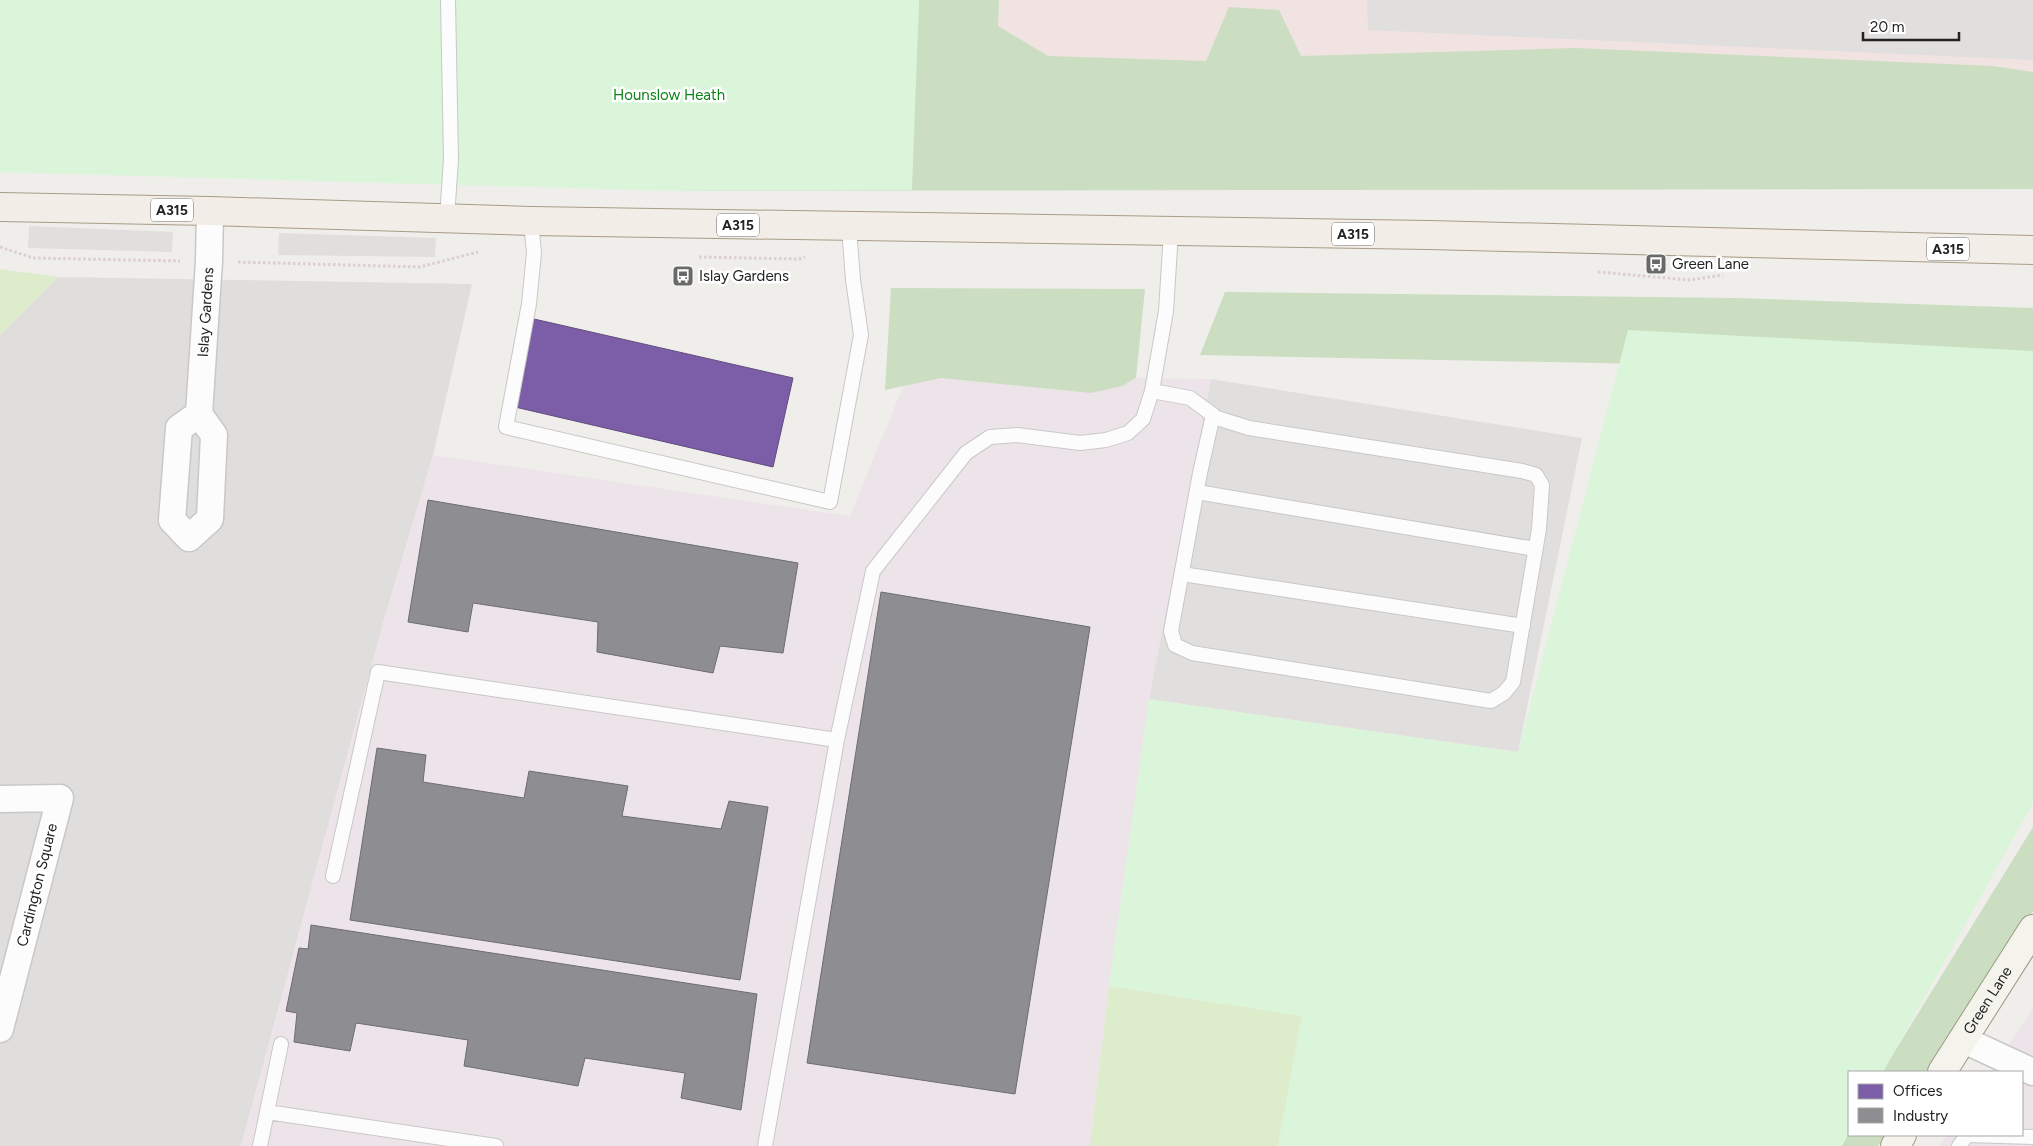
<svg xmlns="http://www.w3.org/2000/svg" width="2033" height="1146" viewBox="0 0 2033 1146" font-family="Figtree,sans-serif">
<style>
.residential{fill:#dfdedc}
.commercial{fill:#f1e3e1}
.industrial{fill:#ede4e9}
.grass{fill:#ddeccb}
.forest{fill:#cbdec1}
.park{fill:#daf5da}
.parking{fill:#e0dfde}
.offices{fill:#7b5ea7;stroke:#604c7f}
.industry{fill:#8d8d92;stroke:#6d6d70}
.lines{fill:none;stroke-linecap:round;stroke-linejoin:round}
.lane-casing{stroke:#c9c8c7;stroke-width:16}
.street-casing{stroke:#c9c8c7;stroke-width:29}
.secondary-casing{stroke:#999a82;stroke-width:30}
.primary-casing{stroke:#a79c86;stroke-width:30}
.path{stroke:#dccecd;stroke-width:3;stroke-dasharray:2.5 2.5;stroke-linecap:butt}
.lane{stroke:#fdfcfc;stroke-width:14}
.street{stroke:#fdfcfc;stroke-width:26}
.secondary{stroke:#f4f4ed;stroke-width:28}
.primary{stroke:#f3ede7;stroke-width:28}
.labels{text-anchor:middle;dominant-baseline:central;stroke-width:5;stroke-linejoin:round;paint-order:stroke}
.shield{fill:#fff;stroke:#646464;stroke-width:1}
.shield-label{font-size:14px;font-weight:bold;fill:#222}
.park-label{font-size:15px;fill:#0c8416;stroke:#fff}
.poi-label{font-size:15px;fill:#222;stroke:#fff;text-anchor:start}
.street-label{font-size:15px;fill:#222;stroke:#fff}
</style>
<rect width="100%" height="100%" fill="#f0eeeb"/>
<path class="residential" d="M 58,277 L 472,284 L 433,455 L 384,620 L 241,1146 L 0,1146 L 0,335 Z"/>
<path class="commercial" d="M 999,0 L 2033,0 L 2033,119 L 995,73 Z"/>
<path class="industrial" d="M 915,357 L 1122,386 L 1136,378 L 1211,379 L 1149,699 L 1109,986 L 1090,1146 L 241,1146 L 384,620 L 433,455 L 850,516 Z
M 2033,1009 L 2033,1146 L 1940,1146 L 1947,1135 L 2022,1135 L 2022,1072 L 1990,1072 Z"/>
<path class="grass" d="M 0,269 L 58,277 L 0,335 Z
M 1109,986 L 1302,1016 L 1278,1146 L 1090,1146 Z"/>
<path class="forest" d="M 919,0 L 999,0 L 998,26 L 1048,56 L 1206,61 L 1229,7 L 1279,10 L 1301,56 L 1575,48 L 1993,66 L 2033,72 L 2033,189 L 672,191 L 694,70 L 918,27 Z
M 891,288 L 1145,289 L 1136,378 L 1122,386 L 1091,393 L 941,378 L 885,390 Z
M 1225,292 L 1735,298 L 2033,308 L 2033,372 L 1200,355 Z
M 2033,827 L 2033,911 L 2023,928 L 1927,1072 L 1882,1072 Z
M 1849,1125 L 1849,1135 L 1885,1135 L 1878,1146 L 1836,1146 Z"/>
<path class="park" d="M 0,0 L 919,0 L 912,190 L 672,191 L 0,172 Z
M 1628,330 L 2033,351 L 2033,803 L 1883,1072 L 1849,1072 L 1849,1133 L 1842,1146 L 1278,1146 L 1302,1016 L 1109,986 L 1149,699 L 1518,752 Z"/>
<path class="parking" d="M 1367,0 L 2033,0 L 2033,60 L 1368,30 Z
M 29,226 L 173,232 L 172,252 L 28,248 Z
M 279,233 L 436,238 L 435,257 L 278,255 Z
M 1211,379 L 1582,438 L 1518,752 L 1149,699 Z"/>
<path class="offices" d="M 534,319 L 793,378 L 773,467 L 515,407 Z"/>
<path class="industry" d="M 428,500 L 798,563 L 783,653 L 720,646 L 713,673 L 597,652 L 598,622 L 473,603 L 468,632 L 408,622 Z
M 881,592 L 1090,627 L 1015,1094 L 807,1063 Z
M 377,748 L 426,755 L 423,782 L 524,798 L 529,771 L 628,786 L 622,816 L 721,829 L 729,801 L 768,807 L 740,980 L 350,920 Z
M 311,925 L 757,994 L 741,1110 L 681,1098 L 685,1073 L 585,1058 L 578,1086 L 464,1066 L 468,1040 L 356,1023 L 350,1051 L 294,1042 L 297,1013 L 286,1011 L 299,948 L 308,949 Z"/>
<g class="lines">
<g class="lane-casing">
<path id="lane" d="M 447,218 L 451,159 L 448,0
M 531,221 L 534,253 L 529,304 L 506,427 L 830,502 L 861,335 L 853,280 L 849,227
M 1152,391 L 1190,398 L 1213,415 L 1217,418 L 1249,428 L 1522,471 L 1536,475 L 1542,485 L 1539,529 L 1513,682 L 1504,693 L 1491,701 L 1192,653 L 1175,645 L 1171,631 L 1200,473 L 1213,415
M 1197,492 L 1535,549
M 1182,574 L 1523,626
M 333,876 L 378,672 L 837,740
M 267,1112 L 496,1146
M 260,1146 L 281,1044
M 765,1146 L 837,740 L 873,571 L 966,453 L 990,437 L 1017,435 L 1080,443 L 1106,440 L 1128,433 L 1143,419 L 1152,391 L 1166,311 L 1171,232
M 1959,1146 L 1967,1135 L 2033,1137"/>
</g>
<g class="street-casing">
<g id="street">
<path d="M 199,414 L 214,435 L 210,519 L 189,538 L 172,520 L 179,428 Z"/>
<path id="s1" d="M 199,414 L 209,261 L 210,211"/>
<path d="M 0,799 L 60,798 L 0,1029"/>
<path d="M 1964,1040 L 2033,1072"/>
</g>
</g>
<g class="secondary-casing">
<g id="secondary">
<path id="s2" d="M 1942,1072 L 2033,929"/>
<path d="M 1895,1146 L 1902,1135"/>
</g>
</g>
<g class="primary-casing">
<path id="primary" d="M 0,207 L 210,211 L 531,221 L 1429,235 L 2033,250"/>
</g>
<path class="path" d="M 0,247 L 33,258 L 180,261
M 699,257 L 799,259 L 805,257
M 238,262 L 420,267 L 478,252
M 1598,272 L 1690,280 L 1723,275"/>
<use href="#lane" class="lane"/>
<use href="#street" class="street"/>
<use href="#secondary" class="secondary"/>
<use href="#primary" class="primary"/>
</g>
<defs>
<g id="bus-square" transform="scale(1.125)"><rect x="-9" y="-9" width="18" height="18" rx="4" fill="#6a6968" stroke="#fff"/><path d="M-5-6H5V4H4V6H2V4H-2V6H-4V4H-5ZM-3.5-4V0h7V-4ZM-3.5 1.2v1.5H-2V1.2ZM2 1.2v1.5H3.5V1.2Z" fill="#fff"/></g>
</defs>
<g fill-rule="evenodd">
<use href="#bus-square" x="1656" y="264"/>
<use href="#bus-square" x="683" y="276"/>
</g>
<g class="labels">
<g class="shield">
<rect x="151" y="198.5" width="42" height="23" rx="4"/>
<rect x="717" y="213.5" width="42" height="23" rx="4"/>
<rect x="1332" y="222.5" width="42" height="23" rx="4"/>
<rect x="1927" y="237.5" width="42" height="23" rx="4"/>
</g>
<g class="shield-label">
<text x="172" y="210">A315</text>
<text x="738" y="225">A315</text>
<text x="1353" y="234">A315</text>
<text x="1948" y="249">A315</text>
</g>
<g class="park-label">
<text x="669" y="95">Hounslow Heath</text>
</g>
<g class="poi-label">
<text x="1672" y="264">Green Lane</text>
<text x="699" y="276">Islay Gardens</text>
</g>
<g class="street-label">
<text stroke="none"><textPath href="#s1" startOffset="102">Islay Gardens</textPath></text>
<text transform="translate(37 885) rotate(-76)">Cardington Square</text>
<text stroke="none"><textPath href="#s2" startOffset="85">Green Lane</textPath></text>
</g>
</g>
<rect x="1848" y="1071" width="175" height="65" fill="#ffffff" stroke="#a7a7a7"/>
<rect x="1858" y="1084" width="25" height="15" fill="#7b5ea7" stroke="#a7a7a7"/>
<text x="1893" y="1096" font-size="15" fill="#222222">Offices</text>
<rect x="1858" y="1108" width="25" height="15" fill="#8d8d92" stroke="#a7a7a7"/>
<text x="1893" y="1121" font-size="15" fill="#222222">Industry</text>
<path d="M1863 32v8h96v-8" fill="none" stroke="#222222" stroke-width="2.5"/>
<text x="1870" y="32" font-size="15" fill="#222222" stroke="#ffffff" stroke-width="4" paint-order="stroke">20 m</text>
</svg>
